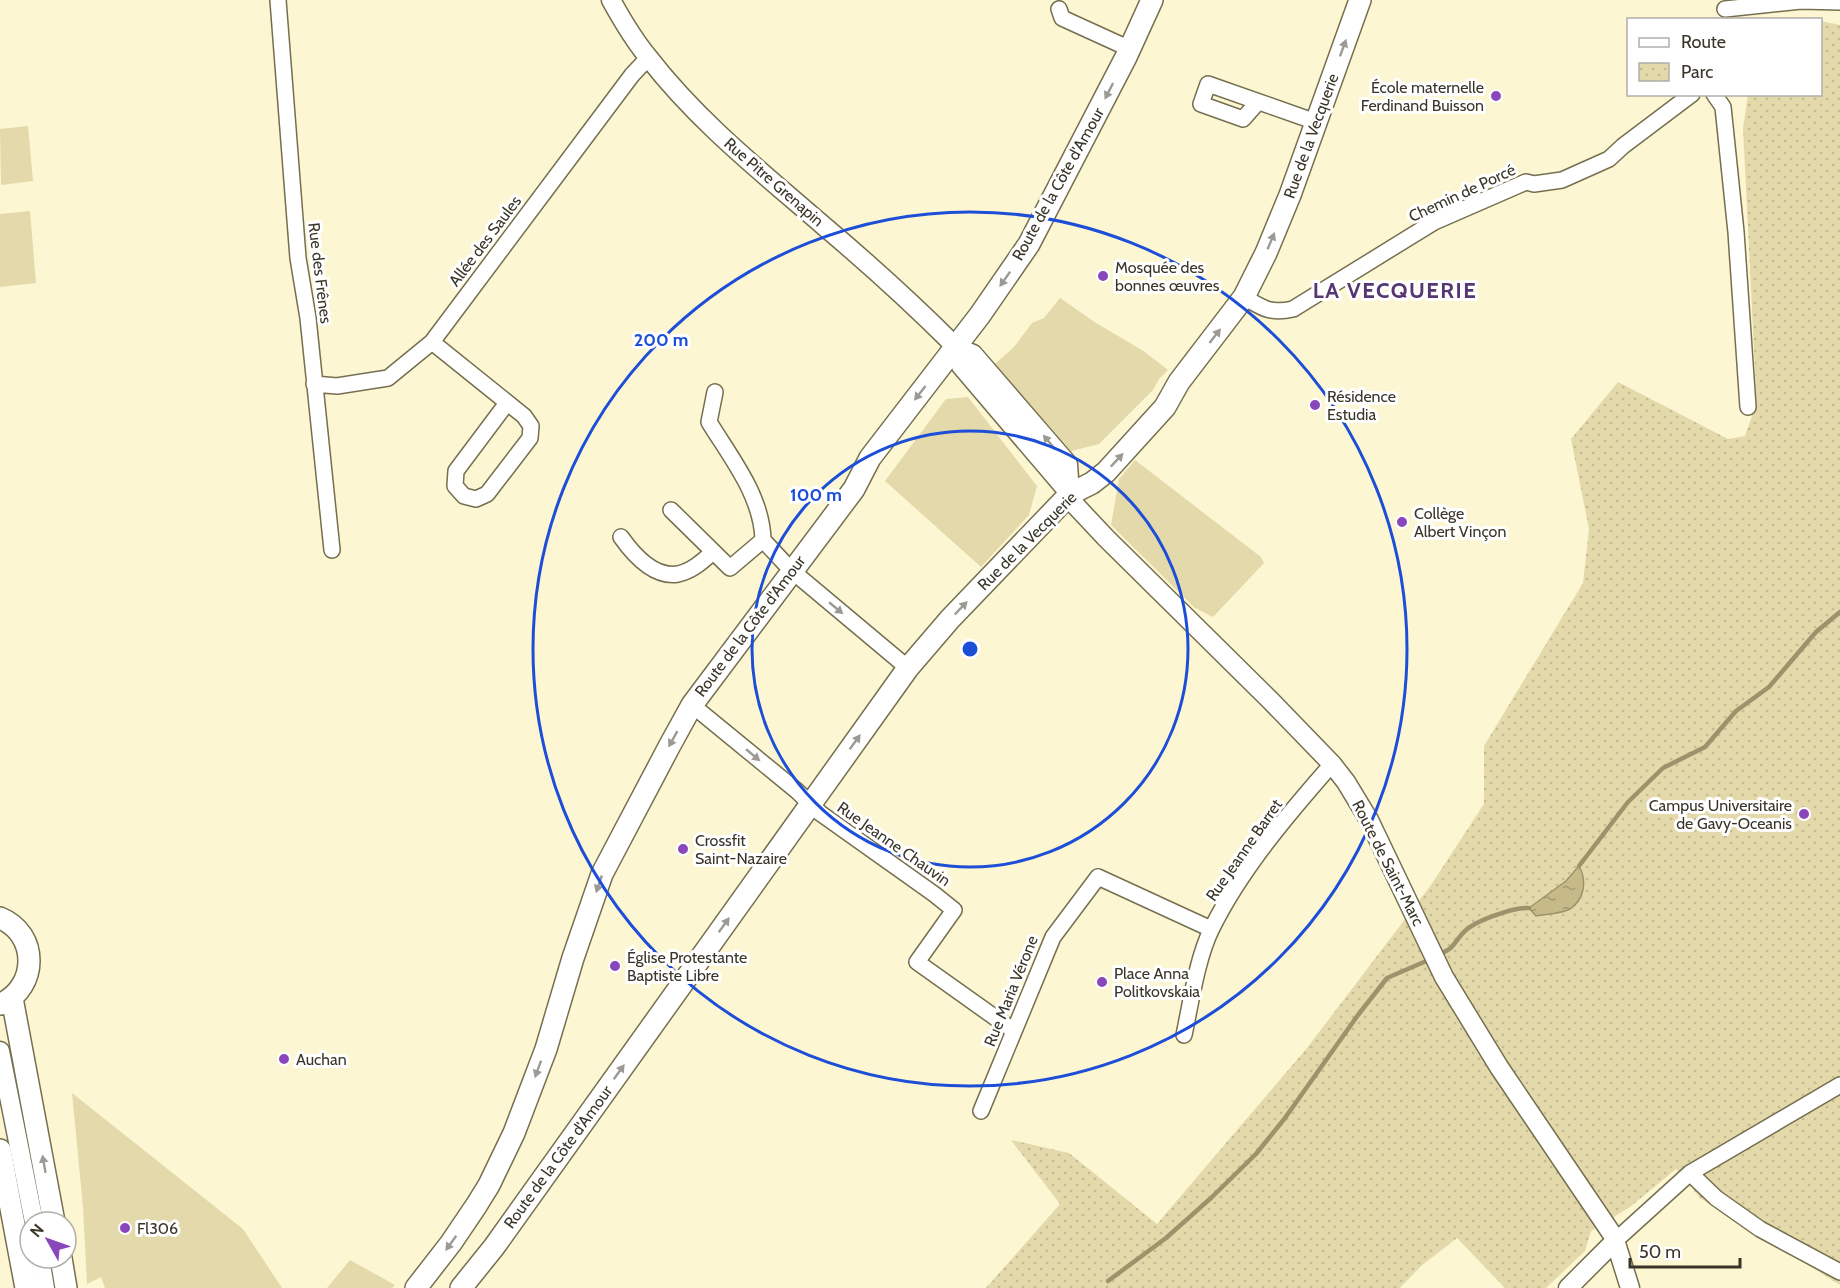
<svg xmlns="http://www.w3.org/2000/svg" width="1840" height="1288" viewBox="0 0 1840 1288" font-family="Cabin,sans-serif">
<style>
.green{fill:#e3d9aa}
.park{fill:url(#park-dots)}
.water{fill:url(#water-ripples);stroke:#9c936c;stroke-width:1.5}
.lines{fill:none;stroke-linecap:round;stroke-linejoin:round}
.stream{stroke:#9c936c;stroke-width:4.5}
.minor-casing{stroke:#756f4f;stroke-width:18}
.tertiary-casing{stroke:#756f4f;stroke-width:21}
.secondary-casing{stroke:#756f4f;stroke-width:24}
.minor{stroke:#fff;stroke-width:15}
.tertiary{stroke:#fff;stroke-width:18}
.secondary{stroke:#fff;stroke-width:21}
.oneway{fill:#9c9a94}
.ring{fill:none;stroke:#1d4ed8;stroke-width:3}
.poi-dot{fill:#8947bb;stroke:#fff;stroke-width:2}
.labels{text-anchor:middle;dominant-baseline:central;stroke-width:6;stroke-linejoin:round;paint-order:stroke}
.poi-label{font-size:16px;fill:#393629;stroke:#fff;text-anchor:start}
.street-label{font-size:16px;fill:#393629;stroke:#fff}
.district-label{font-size:22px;font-weight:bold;letter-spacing:1.5px;fill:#573772;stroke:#fff}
.centre{fill:#1d4ed8;stroke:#fff;stroke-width:3}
.ring-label{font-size:18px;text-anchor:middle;font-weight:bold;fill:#1d4ed8;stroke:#fff;stroke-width:6;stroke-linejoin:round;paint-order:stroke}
</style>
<defs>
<pattern id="park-dots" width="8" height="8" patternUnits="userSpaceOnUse" patternTransform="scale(1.5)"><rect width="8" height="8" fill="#e3d9aa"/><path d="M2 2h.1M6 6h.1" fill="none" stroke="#c4bb92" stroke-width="1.8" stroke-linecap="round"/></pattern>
<pattern id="water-ripples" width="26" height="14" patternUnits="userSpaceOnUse" patternTransform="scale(1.5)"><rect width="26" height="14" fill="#c6bb88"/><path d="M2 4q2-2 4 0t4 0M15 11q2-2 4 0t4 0" fill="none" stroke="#a2996f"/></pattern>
</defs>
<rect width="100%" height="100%" fill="#fdf6d2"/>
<path class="green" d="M 28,126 L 33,181 L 1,185 L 0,129 Z
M 30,211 L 36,283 L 0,287 L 0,214 Z
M 1060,298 L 1096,323 L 1142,350 L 1168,370 L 1159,379 L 1153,390 L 1099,444 L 1071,451 L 995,364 L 1014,347 L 1032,323 L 1044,318 Z
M 968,397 L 1037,486 L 1029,515 L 981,567 L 885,481 L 946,399 Z
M 1135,460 L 1261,557 L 1264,563 L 1213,617 L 1195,608 L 1111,525 L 1119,479 Z
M 72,1093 L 243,1229 L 282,1288 L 105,1288 L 101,1277 L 87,1284 L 83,1207 Z
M 350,1260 L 395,1285 L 392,1288 L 327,1288 Z"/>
<path class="park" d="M 1821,21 L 1840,25 L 1840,1285 L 1700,1198 L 1676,1169 L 1630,1207 L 1591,1231 L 1585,1251 L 1546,1288 L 1505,1288 L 1457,1238 L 1421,1266 L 1400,1288 L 986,1288 L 1060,1204 L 1011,1140 L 1069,1153 L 1157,1224 L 1307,1048 L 1431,885 L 1484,804 L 1484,746 L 1583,583 L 1589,529 L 1571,439 L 1618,382 L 1728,439 L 1745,436 L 1752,416 L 1756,390 L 1743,128 L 1748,95 L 1820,94 Z"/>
<path class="water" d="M 1579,866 C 1587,880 1585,899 1570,909 C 1560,914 1547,914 1536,916 L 1529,908 L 1566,881 Z"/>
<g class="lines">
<path class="stream" d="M 1579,866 L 1628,802 L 1663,768 L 1705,747 L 1736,711 L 1769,687 L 1816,632 L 1840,612
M 1438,955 C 1456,947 1451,946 1463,933 C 1473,921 1514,907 1529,908
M 1108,1281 L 1166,1238 L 1211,1198 L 1256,1154 L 1285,1118 L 1358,1015 L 1387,978 L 1431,959"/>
<g class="minor-casing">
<path id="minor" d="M 278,0 L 298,258 L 308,318 L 332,550
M 1059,9 L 1062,18 L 1130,49
M 1725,9 L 1801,1 L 1840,2
M 1714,94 L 1723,107 L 1736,232 L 1748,407
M 1258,102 L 1243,119 L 1201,104 L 1208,84 L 1316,122
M 1244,297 C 1262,308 1270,314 1293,309 L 1434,222 L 1526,182 L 1534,184 L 1562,180 L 1609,159 L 1623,146 L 1692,94
M 432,342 L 524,416 L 531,426 L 530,438 L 487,494 L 476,499 L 464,496 L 455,486 L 456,471 L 507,403
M 314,384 L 337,386 L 388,378 L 432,342 L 632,75 L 648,58
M 715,392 L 709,422 C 731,458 762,496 763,540 L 791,570 L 908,668
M 671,510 L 730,568 L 763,540
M 621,537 C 633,554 654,578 678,574 C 692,571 703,561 713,552
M 692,705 L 797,791 L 820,813 L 934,894 L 954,910 L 917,962 L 1014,1031
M 1184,1035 C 1191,1002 1197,958 1212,928 C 1241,869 1289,813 1332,764
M 981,1111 L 1053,937 L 1098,877 L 1211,929
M 1690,1173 L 1716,1198 L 1760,1229 L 1840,1272
M 1616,1240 L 1690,1173 L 1840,1085"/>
</g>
<g class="tertiary-casing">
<path id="tertiary" d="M 611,0 C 622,20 633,39 648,57 C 698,122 764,174 825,227 C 870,265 914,305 956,347 L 973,354 L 1068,464 L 1070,494
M 956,347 L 961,366 L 1070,494 L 1076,506 L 1106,538 L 1270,700 L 1332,764 L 1346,782 L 1369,820 L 1444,977 L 1499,1067 L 1614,1237 L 1630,1288
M 0,1051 L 34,1222
M 40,1258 L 45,1288
M 1568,1288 L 1616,1240"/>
</g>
<g class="secondary-casing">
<path id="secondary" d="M 0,918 C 39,934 38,987 1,1004
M 12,998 L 54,1222
M 0,1150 L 26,1288
M 61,1258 L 66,1288
M 416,1288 L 451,1243 L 476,1206 L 489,1185 L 514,1133 L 546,1049 L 573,958 L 602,874 L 670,745 L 692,705 L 854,489 L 870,458 L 980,315 L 1029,244 L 1126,57 L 1152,0
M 461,1288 L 494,1247 L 908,668 L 950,619 L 1070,494 L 1092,483 L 1106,472 L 1165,407 L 1179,382 L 1244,297 L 1266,253 L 1290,195 L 1360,0"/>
</g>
<use href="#minor" class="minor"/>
<use href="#tertiary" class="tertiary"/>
<use href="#secondary" class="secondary"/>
</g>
<defs><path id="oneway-solid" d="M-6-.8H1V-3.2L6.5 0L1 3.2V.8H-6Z" transform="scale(1.5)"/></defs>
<g class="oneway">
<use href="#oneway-solid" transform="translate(1343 48) rotate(-70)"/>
<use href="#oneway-solid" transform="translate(1109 91) rotate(117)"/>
<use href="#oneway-solid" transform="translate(1271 241) rotate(-67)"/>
<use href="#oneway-solid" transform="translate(1005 279) rotate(125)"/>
<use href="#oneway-solid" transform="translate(1215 336) rotate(-52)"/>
<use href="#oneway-solid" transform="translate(920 393) rotate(128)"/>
<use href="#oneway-solid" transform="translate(1049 442) rotate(-130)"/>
<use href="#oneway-solid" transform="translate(1117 460) rotate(-47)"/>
<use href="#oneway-solid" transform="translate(836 608) rotate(40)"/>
<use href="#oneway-solid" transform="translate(961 608) rotate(-46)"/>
<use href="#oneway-solid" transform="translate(673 739) rotate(119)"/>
<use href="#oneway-solid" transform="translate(855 742) rotate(-54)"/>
<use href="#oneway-solid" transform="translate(753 755) rotate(40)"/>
<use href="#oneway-solid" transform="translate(599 884) rotate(109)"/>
<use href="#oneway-solid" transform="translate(724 925) rotate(-54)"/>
<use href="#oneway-solid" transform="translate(538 1069) rotate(110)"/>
<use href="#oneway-solid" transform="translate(619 1072) rotate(-54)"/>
<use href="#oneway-solid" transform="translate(44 1164) rotate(-100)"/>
<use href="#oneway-solid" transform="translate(451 1243) rotate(126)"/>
</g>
<g class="ring">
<circle cx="970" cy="649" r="218"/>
<circle cx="970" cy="649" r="437"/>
</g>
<g class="poi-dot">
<circle cx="1496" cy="96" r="6"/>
<circle cx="1103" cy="276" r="6"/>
<circle cx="1315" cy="405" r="6"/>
<circle cx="1402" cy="522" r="6"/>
<circle cx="1804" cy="814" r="6"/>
<circle cx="683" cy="849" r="6"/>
<circle cx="615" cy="966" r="6"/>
<circle cx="1102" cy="982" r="6"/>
<circle cx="284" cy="1059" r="6"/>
<circle cx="125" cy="1228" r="6"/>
</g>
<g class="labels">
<g class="poi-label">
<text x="1484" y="87" text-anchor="end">École maternelle<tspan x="1484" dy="18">Ferdinand Buisson</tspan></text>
<text x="1115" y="267">Mosquée des<tspan x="1115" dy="18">bonnes œuvres</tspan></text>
<text x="1327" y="396">Résidence<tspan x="1327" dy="18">Estudia</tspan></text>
<text x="1414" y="513">Collège<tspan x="1414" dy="18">Albert Vinçon</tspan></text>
<text x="1792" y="805" text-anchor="end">Campus Universitaire<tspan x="1792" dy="18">de Gavy-Oceanis</tspan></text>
<text x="695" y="840">Crossfit<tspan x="695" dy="18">Saint-Nazaire</tspan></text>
<text x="627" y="957">Église Protestante<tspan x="627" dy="18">Baptiste Libre</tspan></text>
<text x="1114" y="973">Place Anna<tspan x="1114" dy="18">Politkovskaia</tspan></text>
<text x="296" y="1059">Auchan</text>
<text x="137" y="1228">Fl306</text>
</g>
<g class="street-label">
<text transform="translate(1311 136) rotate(-70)">Rue de la Vecquerie</text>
<text transform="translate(774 182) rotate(41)">Rue Pitre Grenapin</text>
<text transform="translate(1058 184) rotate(-61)">Route de la Côte d'Amour</text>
<text transform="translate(1462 193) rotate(-25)">Chemin de Porcé</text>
<text transform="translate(485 241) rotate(-53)">Allée des Saules</text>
<text transform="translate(320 273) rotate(83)">Rue des Frênes</text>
<text transform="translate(1027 541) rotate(-45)">Rue de la Vecquerie</text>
<text transform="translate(750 626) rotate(-53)">Route de la Côte d'Amour</text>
<text transform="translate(894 844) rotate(35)">Rue Jeanne Chauvin</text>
<text transform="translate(1244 850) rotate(-55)">Rue Jeanne Barret</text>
<text transform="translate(1388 863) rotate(63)">Route de Saint-Marc</text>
<text transform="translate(1011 991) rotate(-68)">Rue Maria Vérone</text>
<text transform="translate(558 1157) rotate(-54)">Route de la Côte d'Amour</text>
</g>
<g class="district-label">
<text x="1395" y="290">LA VECQUERIE</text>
</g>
</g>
<circle cx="970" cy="649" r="9" class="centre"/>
<g class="ring-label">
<text x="661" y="346">200 m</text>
<text x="816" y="501">100 m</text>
</g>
<rect x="1627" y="18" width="195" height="78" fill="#ffffff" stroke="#b0afa9" stroke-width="1.5"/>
<rect x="1639" y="38" width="30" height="9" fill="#ffffff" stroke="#b0afa9" stroke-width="1.5"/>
<text x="1681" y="48" font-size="18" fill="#393629">Route</text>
<rect x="1639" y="63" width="30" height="18" fill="url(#park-dots)" stroke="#b0afa9" stroke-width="1.5"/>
<text x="1681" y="78" font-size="18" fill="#393629">Parc</text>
<g transform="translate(48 1240) rotate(310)"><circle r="28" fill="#ffffff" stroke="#b0afa9" stroke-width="1.5"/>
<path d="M0-4.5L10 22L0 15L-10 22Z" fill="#8947bb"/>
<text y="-9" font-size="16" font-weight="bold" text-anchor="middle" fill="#393629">N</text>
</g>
<path d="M1630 1258v9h110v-9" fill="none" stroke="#393629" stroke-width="3"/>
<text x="1639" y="1258" font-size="18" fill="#393629" stroke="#ffffff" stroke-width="4.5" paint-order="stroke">50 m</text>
</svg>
